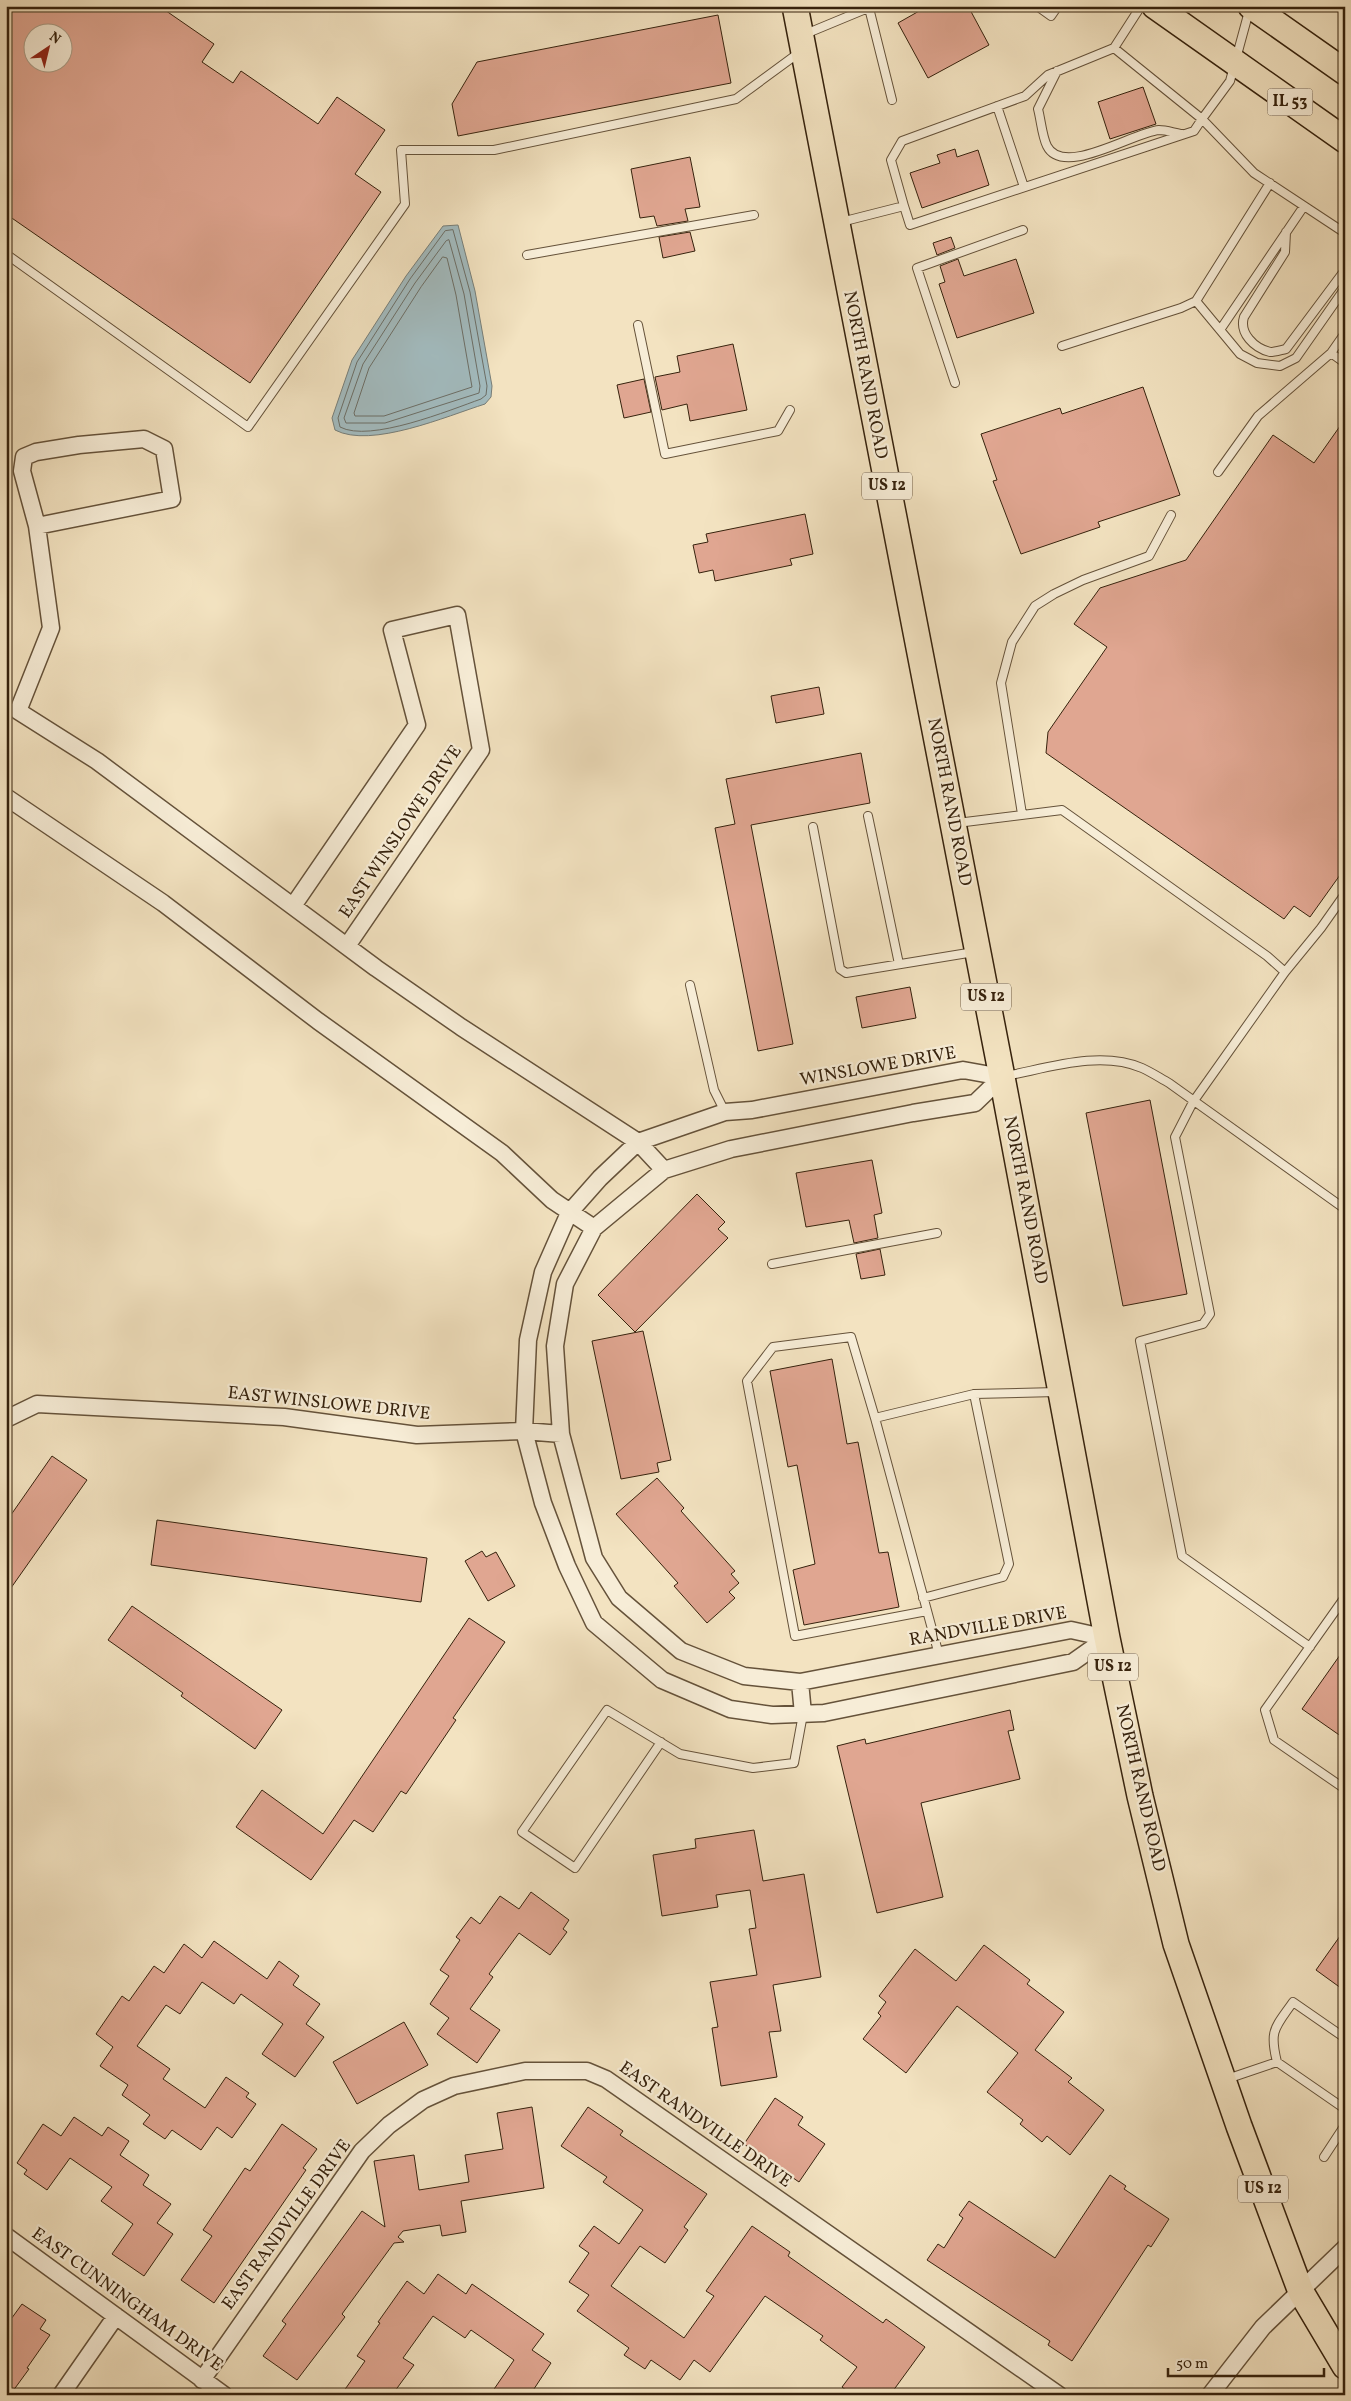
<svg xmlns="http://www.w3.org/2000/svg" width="1351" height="2401" viewBox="0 0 1351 2401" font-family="Vollkorn,serif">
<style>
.water{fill:#a2bbbf;stroke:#777e78}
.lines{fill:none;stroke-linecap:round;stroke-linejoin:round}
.shore{stroke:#6c6e66;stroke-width:1}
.building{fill:#e0a691;stroke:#36220d;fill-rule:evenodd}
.service-casing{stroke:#65523a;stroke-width:10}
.minor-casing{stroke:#65523a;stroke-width:19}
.primary-casing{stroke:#36220d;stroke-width:28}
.service{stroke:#f7edd7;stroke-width:8}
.minor{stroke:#f7edd7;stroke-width:16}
.primary{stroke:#f3e3c1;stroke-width:25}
.labels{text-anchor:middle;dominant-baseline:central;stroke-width:4.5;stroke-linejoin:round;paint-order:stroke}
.shield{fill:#f7edd7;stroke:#705f4a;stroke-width:1}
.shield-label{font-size:16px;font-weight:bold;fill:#36220d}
.street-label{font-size:18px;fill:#36220d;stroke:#f7edd7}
</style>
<rect width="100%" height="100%" fill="#f3e3c1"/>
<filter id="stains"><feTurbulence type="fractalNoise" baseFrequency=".004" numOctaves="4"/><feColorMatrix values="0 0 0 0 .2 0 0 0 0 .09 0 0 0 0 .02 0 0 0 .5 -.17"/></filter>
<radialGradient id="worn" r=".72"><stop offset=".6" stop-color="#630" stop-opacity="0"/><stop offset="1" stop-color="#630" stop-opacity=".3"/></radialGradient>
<path class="water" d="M 458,225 L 475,291 L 492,386 L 491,397 L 485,404 C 447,416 371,449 335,430 L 332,418 L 352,360 L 406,276 L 443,226 Z"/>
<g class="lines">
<path class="shore" d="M 453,230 L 470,292 L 487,386 L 486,395 L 481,399 C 450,410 370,443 340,427 L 338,418 L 357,362 L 410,279 L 445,231 Z
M 449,240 L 464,294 L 480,386 L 479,393 L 385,423 L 346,423 L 344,418 L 363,364 L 415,283 L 446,241 Z
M 443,257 L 447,258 L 456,295 L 472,387 L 384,416 L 355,416 L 354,413 L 369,368 L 421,287 Z"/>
</g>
<path class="building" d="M 6,6 L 159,6 L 214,44 L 202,62 L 233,83 L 241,71 L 318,124 L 337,97 L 385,130 L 355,174 L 381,192 L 250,383 L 6,214 ZM 32,32 L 62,32 L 62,62 L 32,62 Z
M 928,6 L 968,6 L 989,45 L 928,78 L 898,23 Z
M 718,15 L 731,83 L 458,136 L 452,104 L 477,62 Z
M 1143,87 L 1156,124 L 1110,139 L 1098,102 Z
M 955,149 L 957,157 L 978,150 L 989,185 L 922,208 L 910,173 L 940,163 L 937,155 Z
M 690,157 L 700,207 L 685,209 L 688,221 L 657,226 L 654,216 L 640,218 L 631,169 Z
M 690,232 L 695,251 L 663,258 L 659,237 Z
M 951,237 L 955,248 L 937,255 L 933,243 Z
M 958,259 L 964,276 L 1016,259 L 1034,313 L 957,338 L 939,284 L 945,282 L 940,266 Z
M 733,344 L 747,410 L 690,421 L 687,404 L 662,410 L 655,377 L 680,372 L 677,356 Z
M 644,379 L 651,412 L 624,418 L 617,385 Z
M 1143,387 L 1180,495 L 1098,522 L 1100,527 L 1021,554 L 993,481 L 997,480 L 981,434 L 1060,408 L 1062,414 Z
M 1345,419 L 1345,868 L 1310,917 L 1294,906 L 1284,919 L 1046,753 L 1048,732 L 1107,647 L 1074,624 L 1100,588 L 1186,560 L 1273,435 L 1314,463 Z
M 805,514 L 813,554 L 790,559 L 792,565 L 715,581 L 713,570 L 699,573 L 693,545 L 708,542 L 706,534 Z
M 819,687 L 824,714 L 776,723 L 771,696 Z
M 861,753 L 870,803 L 751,825 L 793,1044 L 758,1051 L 715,828 L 735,824 L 726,779 Z
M 910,987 L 916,1018 L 862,1028 L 856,997 Z
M 1150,1100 L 1187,1294 L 1123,1306 L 1086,1113 Z
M 872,1160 L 882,1213 L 874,1215 L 878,1238 L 854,1243 L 849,1220 L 806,1227 L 796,1173 Z
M 697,1194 L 725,1222 L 718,1229 L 728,1238 L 635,1332 L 598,1295 Z
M 880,1249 L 885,1275 L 861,1279 L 856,1254 Z
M 643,1331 L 671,1460 L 657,1463 L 659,1472 L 621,1479 L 592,1341 Z
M 832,1359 L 847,1444 L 858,1442 L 879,1553 L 888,1552 L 899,1607 L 804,1625 L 793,1570 L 815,1564 L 797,1465 L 788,1467 L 770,1371 Z
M 52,1456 L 87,1480 L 6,1595 L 6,1522 Z
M 657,1478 L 684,1508 L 681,1511 L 735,1571 L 731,1574 L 739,1583 L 729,1592 L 735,1598 L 707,1623 L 674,1586 L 678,1583 L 616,1514 Z
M 157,1520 L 427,1558 L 421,1602 L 151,1565 Z
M 482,1551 L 486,1557 L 496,1552 L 515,1586 L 488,1601 L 465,1561 Z
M 132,1606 L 282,1710 L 255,1749 L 181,1696 L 183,1693 L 108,1640 Z
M 469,1618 L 505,1642 L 453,1718 L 456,1720 L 406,1794 L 401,1791 L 373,1832 L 354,1820 L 311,1880 L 236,1827 L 262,1790 L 323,1834 Z
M 1345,1648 L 1345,1739 L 1302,1709 Z
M 1010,1710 L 1014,1730 L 1008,1731 L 1020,1779 L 921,1803 L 943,1897 L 877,1913 L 837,1746 L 865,1739 L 866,1744 Z
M 754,1830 L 763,1881 L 804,1874 L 821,1977 L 773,1985 L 781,2031 L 769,2032 L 777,2077 L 721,2086 L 712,2028 L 718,2027 L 710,1982 L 757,1975 L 749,1929 L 756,1928 L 750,1890 L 716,1895 L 718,1907 L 662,1916 L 653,1855 L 696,1848 L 695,1839 Z
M 531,1892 L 569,1920 L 563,1929 L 567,1932 L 550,1955 L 519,1933 L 489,1974 L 493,1977 L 470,2009 L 500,2030 L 477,2063 L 437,2034 L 449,2018 L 430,2004 L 449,1976 L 440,1970 L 460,1940 L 456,1937 L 471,1917 L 480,1924 L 500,1896 L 519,1909 Z
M 1345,1929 L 1345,1991 L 1316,1970 Z
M 214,1941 L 267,1979 L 279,1961 L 299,1976 L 293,1985 L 320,2004 L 306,2024 L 324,2037 L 295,2077 L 262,2054 L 283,2024 L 241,1994 L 234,2004 L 202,1982 L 180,2014 L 166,2005 L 137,2046 L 170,2069 L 163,2079 L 205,2108 L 226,2077 L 249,2093 L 246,2097 L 256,2104 L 232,2138 L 217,2127 L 201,2150 L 172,2130 L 165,2139 L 143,2124 L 150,2115 L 122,2095 L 128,2085 L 100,2066 L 113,2047 L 96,2034 L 122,1996 L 129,2001 L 154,1966 L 164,1973 L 184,1944 L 202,1958 Z
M 984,1945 L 1030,1980 L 1027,1984 L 1064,2012 L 1035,2050 L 1072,2078 L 1068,2082 L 1104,2110 L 1070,2155 L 1047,2136 L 1042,2142 L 1020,2124 L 1023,2120 L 987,2092 L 1018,2053 L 957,2006 L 906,2073 L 863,2039 L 881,2016 L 878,2013 L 886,2002 L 879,1996 L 915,1949 L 956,1981 Z
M 404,2022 L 428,2065 L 357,2104 L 333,2062 Z
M 775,2098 L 803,2117 L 798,2125 L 825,2144 L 799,2182 L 744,2144 Z
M 532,2107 L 544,2188 L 461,2201 L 466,2232 L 442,2236 L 440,2225 L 403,2231 L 398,2237 L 404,2242 L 394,2243 L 342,2314 L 345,2317 L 297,2380 L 263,2356 L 286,2324 L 282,2321 L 362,2211 L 385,2227 L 374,2161 L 414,2155 L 419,2190 L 469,2182 L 465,2155 L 503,2149 L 497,2113 Z
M 588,2107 L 623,2131 L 620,2135 L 707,2194 L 684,2227 L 688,2230 L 665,2263 L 640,2246 L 611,2286 L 684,2338 L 714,2296 L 706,2291 L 752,2226 L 790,2252 L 788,2256 L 883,2323 L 886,2319 L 925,2347 L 890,2395 L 852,2395 L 842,2387 L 857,2367 L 820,2340 L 823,2336 L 765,2296 L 710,2372 L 694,2360 L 680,2380 L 651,2360 L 645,2369 L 624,2355 L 629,2348 L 577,2311 L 589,2295 L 569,2282 L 589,2253 L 579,2246 L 594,2226 L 619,2244 L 643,2210 L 603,2182 L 607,2177 L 561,2146 Z
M 74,2117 L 102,2136 L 108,2127 L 129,2141 L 120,2155 L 149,2175 L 143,2185 L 171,2204 L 157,2223 L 173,2234 L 144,2276 L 112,2254 L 133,2224 L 101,2201 L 112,2187 L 70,2158 L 47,2190 L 24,2174 L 27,2170 L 17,2163 L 43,2124 L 61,2136 Z
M 282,2124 L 317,2149 L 303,2168 L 306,2170 L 214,2303 L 181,2280 L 212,2236 L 203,2230 L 245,2168 L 250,2171 Z
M 1110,2175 L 1126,2186 L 1124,2189 L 1169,2219 L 1151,2247 L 1148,2245 L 1072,2361 L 1048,2345 L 1050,2341 L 927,2260 L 938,2244 L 944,2248 L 963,2218 L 959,2215 L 969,2201 L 1055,2258 Z
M 438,2274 L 466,2294 L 472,2284 L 544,2334 L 532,2350 L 551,2363 L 530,2395 L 490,2395 L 514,2360 L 471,2330 L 465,2338 L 433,2316 L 403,2358 L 414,2365 L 392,2395 L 341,2395 L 365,2361 L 357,2356 L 380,2323 L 378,2322 L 407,2281 L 424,2294 Z
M 22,2304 L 46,2320 L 40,2329 L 50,2335 L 27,2368 L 29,2369 L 10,2395 L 6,2395 L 6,2326 Z"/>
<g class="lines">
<g class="service-casing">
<path id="service" d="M 1037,6 L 1051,16 L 1058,6
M 869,8 L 892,100
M 803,35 L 873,6
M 1114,48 L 1202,119 L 1230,81 L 1249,11
M 1057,71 L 1038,109 C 1041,120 1042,136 1047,146 C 1063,178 1134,132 1159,130 C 1166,130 1175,133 1182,134
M 997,106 L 1024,187
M 904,206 L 910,225 L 1194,131 L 1202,119 L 1254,173 L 1345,233
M 841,222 L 904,206 L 891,160 L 902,141 L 1025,96 L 1048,75 L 1114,48 L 1141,6
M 1286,232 L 1285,252 L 1244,317 C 1239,333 1254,348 1270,352 C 1275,352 1281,350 1286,349 L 1345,270
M 6,254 L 248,427 L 405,204 L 401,150 L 494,150 L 736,99 L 800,52
M 527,255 L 754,215
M 1196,301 L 1240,354 L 1257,363 L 1280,366 L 1296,358 L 1345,288
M 638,325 L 665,454 L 778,431 L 790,410
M 1220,330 L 1304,206
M 1062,346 L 1181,308 L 1196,301 L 1270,183
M 1331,353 L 1345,333
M 955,383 L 917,268 L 1023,230
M 1218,472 L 1258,416 L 1331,353 L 1345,363
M 1022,814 L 1001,683 L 1012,642 L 1035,606 L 1054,594 L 1083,580 L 1149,556 L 1171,515
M 868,816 L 899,964
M 957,823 L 1062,810 L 1267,956 L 1285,972
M 813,827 L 840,969 L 846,973 L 974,952
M 690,985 L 714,1090 L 725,1112
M 1006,1076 C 1048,1068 1100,1050 1142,1068 C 1151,1072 1160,1078 1169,1083 L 1345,1209
M 772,1264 L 937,1233
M 875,1418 L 851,1337 L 773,1347 L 747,1381 L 795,1636 L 927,1611
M 1345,1597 L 1265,1710 L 1274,1740 L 1345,1789
M 923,1598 L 1003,1577 L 1009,1564 L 974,1394
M 1310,1647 L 1182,1556 L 1140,1341 L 1203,1324 L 1210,1314 L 1175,1137 L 1193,1102 L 1285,972 L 1321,928 L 1345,894
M 939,1655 L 875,1418 L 974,1394 L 1057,1392
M 661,1742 L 575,1868 L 522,1832 L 607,1710 L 680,1754 L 753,1768 L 794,1763 L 803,1714
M 1345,2038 L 1293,2002 C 1275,2028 1269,2030 1277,2062 L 1345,2109
M 1227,2079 L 1277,2062
M 1324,2157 L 1345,2125"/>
</g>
<g class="minor-casing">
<path id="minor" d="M 37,526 L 22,471 L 24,457 L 36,452 L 79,445 L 144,439 L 164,449 L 172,499 L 37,526 L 51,628 L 18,711 L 97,761 L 376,968 L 461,1027 L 638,1142 L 664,1170
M 6,797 L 163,903 L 318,1021 L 502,1153 L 552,1200 L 594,1228
M 293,906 L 417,725 L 392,630 L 457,615 L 481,750 L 347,946
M 1002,1077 L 963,1070 L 752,1110 L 725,1112 L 638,1142 L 600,1178 L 569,1213 L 543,1272 L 528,1340 L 524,1431 L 543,1503 L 567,1566 L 594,1623 L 662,1680 L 730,1709 L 772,1715 L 824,1713 L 1073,1662 L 1107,1638
M 1002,1077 L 975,1103 L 913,1113 L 731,1149 L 664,1170 L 594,1228 L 565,1284 L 555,1346 L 561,1434 L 594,1558 L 619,1598 L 681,1651 L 744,1676 L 800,1682 L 1071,1630 L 1107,1638
M 6,1419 L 37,1404 L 284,1417 L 417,1435 L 524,1431 L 561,1434
M 800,1682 L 803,1714
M 6,2236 L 224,2395
M 202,2380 L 362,2151 L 389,2125 L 423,2100 L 454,2086 L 525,2071 L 587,2071 L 606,2079 L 1059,2395
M 61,2395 L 116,2316
M 1210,2395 L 1263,2327 L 1345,2248"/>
</g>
<g class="primary-casing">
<path id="primary" d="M 795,6 L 1002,1077 L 1107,1638 L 1140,1796 L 1176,1944 L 1239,2126 L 1301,2292 L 1345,2366
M 1155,6 L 1345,140
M 1251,6 L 1345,72"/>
</g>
<use href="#service" class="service"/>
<use href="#minor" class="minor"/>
<use href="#primary" class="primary"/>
</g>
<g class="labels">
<g class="shield">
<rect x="1267.5" y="88.5" width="45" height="27" rx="4"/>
<rect x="862" y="472.5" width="50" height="27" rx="4"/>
<rect x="961" y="983.5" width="50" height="27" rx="4"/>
<rect x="1088" y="1653.5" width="50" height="27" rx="4"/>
<rect x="1238" y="2175.5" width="50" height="27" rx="4"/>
</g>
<g class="shield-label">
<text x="1290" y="102">IL 53</text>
<text x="887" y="486">US 12</text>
<text x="986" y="997">US 12</text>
<text x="1113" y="1667">US 12</text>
<text x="1263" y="2189">US 12</text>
</g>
<g class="street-label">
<text transform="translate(865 375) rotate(79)">NORTH RAND ROAD</text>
<text transform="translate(949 802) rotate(79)">NORTH RAND ROAD</text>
<text transform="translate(401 832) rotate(-56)">EAST WINSLOWE DRIVE</text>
<text transform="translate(878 1067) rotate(-10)">WINSLOWE DRIVE</text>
<text transform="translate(1025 1200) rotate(79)">NORTH RAND ROAD</text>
<text transform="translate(329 1404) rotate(6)">EAST WINSLOWE DRIVE</text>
<text transform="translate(988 1627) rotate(-10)">RANDVILLE DRIVE</text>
<text transform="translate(1140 1788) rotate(77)">NORTH RAND ROAD</text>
<text transform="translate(705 2125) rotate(35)">EAST RANDVILLE DRIVE</text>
<text transform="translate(287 2225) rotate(-54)">EAST RANDVILLE DRIVE</text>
<text transform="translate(127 2300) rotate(36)">EAST CUNNINGHAM DRIVE</text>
</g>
</g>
<rect width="1351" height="2401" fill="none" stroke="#f3e3c1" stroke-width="25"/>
<rect x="8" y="8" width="1336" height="2386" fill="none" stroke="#36220d" stroke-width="2.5"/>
<rect x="12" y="12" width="1326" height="2376" fill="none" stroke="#36220d"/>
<g transform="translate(48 48) rotate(35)"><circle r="24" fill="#f7edd7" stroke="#aa9c86"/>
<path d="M0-4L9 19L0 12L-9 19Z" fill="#8f2418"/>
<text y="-8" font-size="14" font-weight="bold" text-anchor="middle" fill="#36220d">N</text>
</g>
<path d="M1168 2368v8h156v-8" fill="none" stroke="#36220d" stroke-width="2.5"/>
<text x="1176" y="2368" font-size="15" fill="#36220d" stroke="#f7edd7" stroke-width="4" paint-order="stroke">50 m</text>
<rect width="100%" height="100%" filter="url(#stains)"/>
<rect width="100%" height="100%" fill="url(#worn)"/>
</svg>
